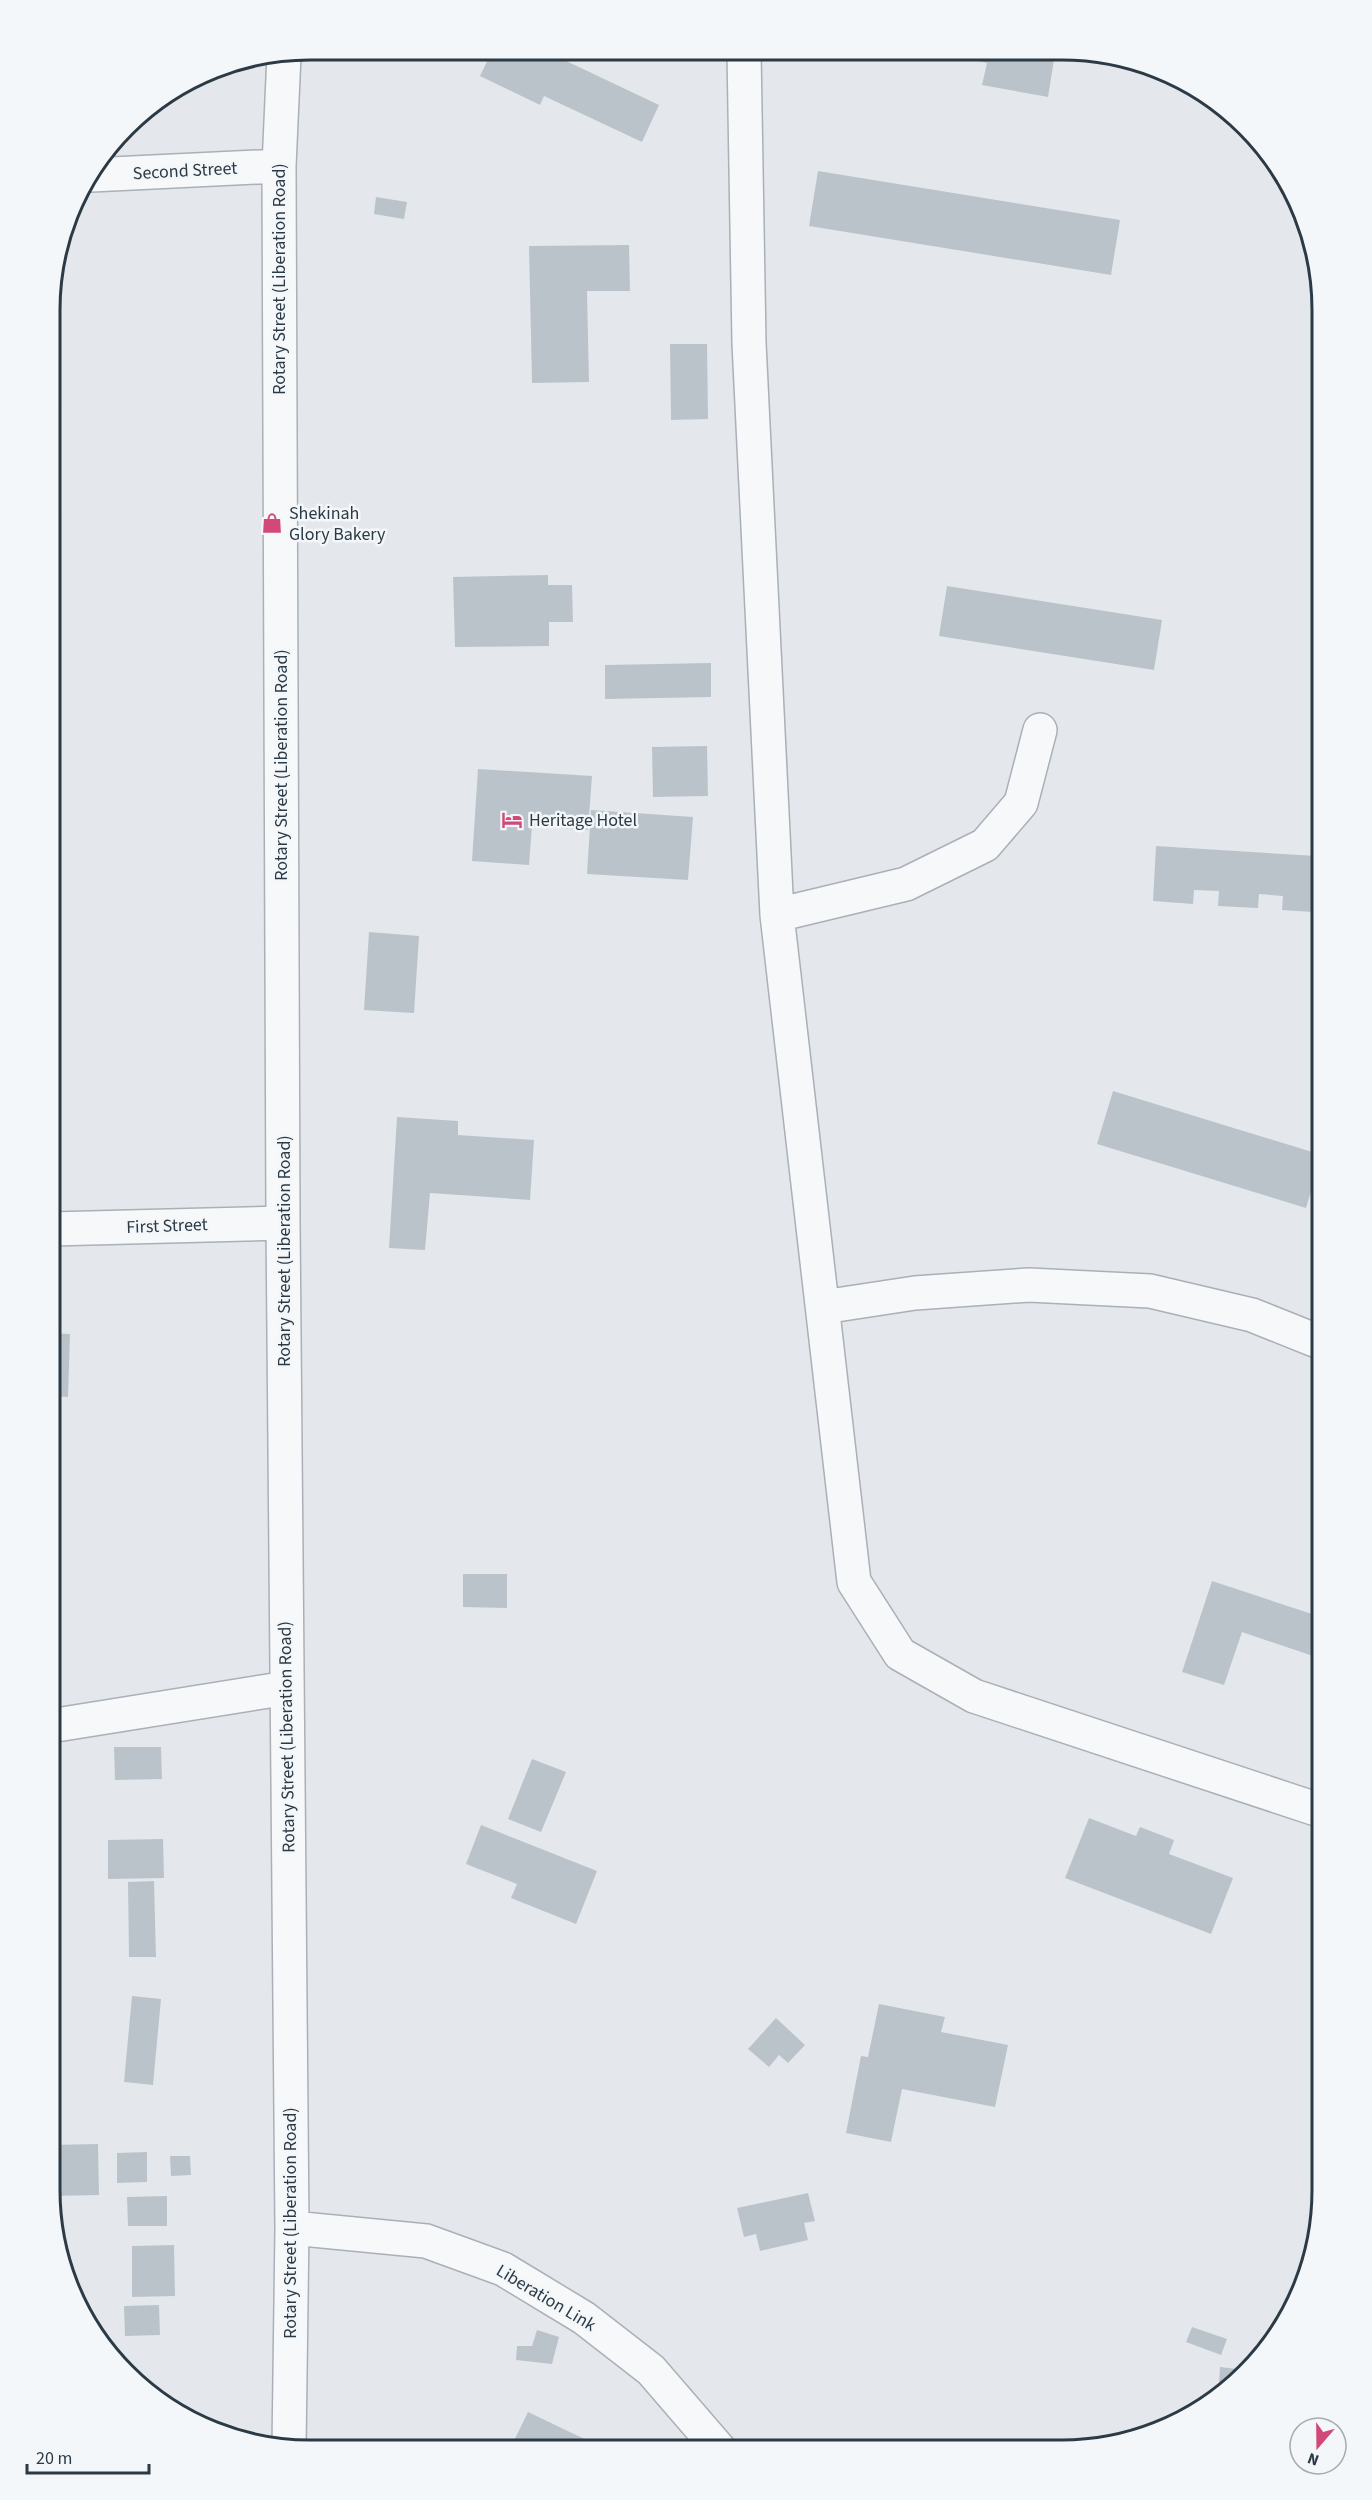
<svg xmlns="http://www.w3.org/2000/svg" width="1372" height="2500" viewBox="0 0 1372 2500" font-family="'Source Sans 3',sans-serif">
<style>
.building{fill:#bbc3ca}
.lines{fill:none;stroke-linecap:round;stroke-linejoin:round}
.minor-casing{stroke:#a9b0b7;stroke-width:36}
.minor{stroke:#f7f8fa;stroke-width:33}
.labels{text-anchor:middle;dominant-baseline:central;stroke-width:5;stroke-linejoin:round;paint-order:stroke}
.street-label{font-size:18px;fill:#2b3a45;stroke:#f4f7f9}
.poi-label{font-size:18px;fill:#2b3a45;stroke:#f4f7f9;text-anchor:start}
.rim{fill:none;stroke:#2b3a45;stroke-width:3}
</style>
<rect width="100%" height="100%" fill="#e4e8ec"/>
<path class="building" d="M 492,51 L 566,51 L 562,59 L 659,105 L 642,142 L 544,96 L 540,105 L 480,76 Z
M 975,54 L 1055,54 L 1048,97 L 982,85 L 987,63 L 974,60 Z
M 818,171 L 1120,220 L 1111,275 L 809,226 Z
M 376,197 L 407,202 L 404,219 L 374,214 Z
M 629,245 L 630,291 L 587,291 L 589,382 L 532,383 L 529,246 Z
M 670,344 L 707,344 L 708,419 L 671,420 Z
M 548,575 L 548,585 L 572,585 L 573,622 L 549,622 L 549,646 L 455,647 L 453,577 Z
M 947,586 L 1162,620 L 1154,670 L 939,636 Z
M 711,663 L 711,697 L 605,699 L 605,665 Z
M 707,746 L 708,796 L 653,797 L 652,747 Z
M 478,769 L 592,776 L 588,830 L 532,826 L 529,865 L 472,861 Z
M 591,810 L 693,817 L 688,880 L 587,874 Z
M 1156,846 L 1316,856 L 1313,912 L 1282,910 L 1283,896 L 1259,894 L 1258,908 L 1218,906 L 1219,891 L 1194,890 L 1193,904 L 1153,901 Z
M 369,932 L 419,936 L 414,1013 L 364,1010 Z
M 1113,1091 L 1322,1155 L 1306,1208 L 1097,1144 Z
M 397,1117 L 458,1121 L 458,1135 L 534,1140 L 530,1200 L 430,1193 L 425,1250 L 389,1248 Z
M 50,1333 L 70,1334 L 68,1397 L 50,1396 Z
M 463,1574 L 507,1574 L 507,1608 L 463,1607 Z
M 1212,1581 L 1315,1615 L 1322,1596 L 1322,1659 L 1242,1632 L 1224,1685 L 1182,1672 Z
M 114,1747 L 161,1747 L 162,1779 L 115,1780 Z
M 532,1759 L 566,1772 L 541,1832 L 508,1819 Z
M 1089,1818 L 1136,1836 L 1140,1827 L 1174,1840 L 1169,1854 L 1233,1878 L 1211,1934 L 1065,1878 Z
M 481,1825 L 597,1871 L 576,1924 L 511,1898 L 517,1884 L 466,1864 Z
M 163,1839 L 164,1878 L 108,1879 L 108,1840 Z
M 154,1881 L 156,1957 L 129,1957 L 128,1882 Z
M 132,1996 L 161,1999 L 153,2085 L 124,2082 Z
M 879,2004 L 945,2017 L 941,2032 L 1008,2045 L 995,2107 L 902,2089 L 891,2142 L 846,2133 L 861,2056 L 868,2057 Z
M 776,2018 L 805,2045 L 788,2063 L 779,2055 L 769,2067 L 748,2049 Z
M 98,2144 L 99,2195 L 51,2196 L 50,2145 Z
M 147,2152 L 147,2182 L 117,2183 L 117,2153 Z
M 170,2156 L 190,2156 L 191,2175 L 171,2176 Z
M 808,2193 L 815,2221 L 804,2223 L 808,2240 L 760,2251 L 756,2234 L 744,2237 L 737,2208 Z
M 167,2196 L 167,2226 L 128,2226 L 127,2197 Z
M 174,2245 L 175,2296 L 132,2297 L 132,2246 Z
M 159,2305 L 160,2335 L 125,2336 L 124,2306 Z
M 1192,2327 L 1227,2339 L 1221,2355 L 1186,2342 Z
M 537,2330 L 559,2337 L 552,2364 L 516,2360 L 517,2346 L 532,2346 Z
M 1220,2367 L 1246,2370 L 1230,2384 L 1219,2383 Z
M 528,2412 L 595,2444 L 593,2449 L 510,2449 Z"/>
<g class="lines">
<g class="minor-casing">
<path id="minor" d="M 744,52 L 749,343 L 777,915 L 854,1582 L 900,1654 L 974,1696 L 1322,1811
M 284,55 L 279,166 L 283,1223 L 292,2228 L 289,2448
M 91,175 L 279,166
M 777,915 L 906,884 L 985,845 L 1021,803 L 1040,730
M 51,1229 L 283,1223
M 823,1307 L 915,1293 L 1029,1285 L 1150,1291 L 1252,1315 L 1322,1343
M 50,1726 L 287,1688
M 292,2228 L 426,2241 L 503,2269 L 584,2318 L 651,2370 L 720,2450"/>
</g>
<use href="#minor" class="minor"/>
</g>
<defs>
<g id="shop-bare" transform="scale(1.62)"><path d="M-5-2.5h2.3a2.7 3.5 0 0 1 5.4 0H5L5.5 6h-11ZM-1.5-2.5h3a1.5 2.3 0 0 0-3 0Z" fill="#d14879" stroke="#f4f7f9" stroke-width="2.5" paint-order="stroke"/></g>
<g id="hotel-bare" transform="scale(1.62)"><path d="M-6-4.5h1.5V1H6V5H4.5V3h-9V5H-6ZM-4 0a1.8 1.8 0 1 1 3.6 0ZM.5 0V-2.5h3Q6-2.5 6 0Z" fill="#d14879" stroke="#f4f7f9" stroke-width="2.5" paint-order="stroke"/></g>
</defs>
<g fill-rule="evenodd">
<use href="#shop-bare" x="272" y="523"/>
<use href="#hotel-bare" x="512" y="820"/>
</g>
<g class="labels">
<g class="street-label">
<text transform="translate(185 171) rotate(-3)">Second Street</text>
<text transform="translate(279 279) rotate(-90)">Rotary Street (Liberation Road)</text>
<text transform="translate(281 765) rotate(-90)">Rotary Street (Liberation Road)</text>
<text transform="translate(167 1226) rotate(-2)">First Street</text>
<text transform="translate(284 1251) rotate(-90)">Rotary Street (Liberation Road)</text>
<text transform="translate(287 1737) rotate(-91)">Rotary Street (Liberation Road)</text>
<text transform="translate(290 2223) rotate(-90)">Rotary Street (Liberation Road)</text>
<text transform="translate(546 2298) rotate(31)">Liberation Link</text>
</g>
<g class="poi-label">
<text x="289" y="513">Shekinah<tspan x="289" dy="21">Glory Bakery</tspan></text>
<text x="529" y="820">Heritage Hotel</text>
</g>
</g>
<path d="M0 0H1372V2500H0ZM310 60H1062A250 250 0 0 1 1312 310V2190A250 250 0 0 1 1062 2440H310A250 250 0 0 1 60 2190V310A250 250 0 0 1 310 60Z" fill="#f4f7f9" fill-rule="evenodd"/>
<path class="rim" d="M310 60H1062A250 250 0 0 1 1312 310V2190A250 250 0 0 1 1062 2440H310A250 250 0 0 1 60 2190V310A250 250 0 0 1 310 60Z"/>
<g transform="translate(1318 2446) rotate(200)"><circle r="28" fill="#f4f7f9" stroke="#a4abb1" stroke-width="1.5"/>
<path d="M0-4.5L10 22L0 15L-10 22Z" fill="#d14879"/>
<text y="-9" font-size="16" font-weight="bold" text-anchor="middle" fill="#2b3a45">N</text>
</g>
<path d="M27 2464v9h122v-9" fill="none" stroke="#2b3a45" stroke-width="3"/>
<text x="36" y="2464" font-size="18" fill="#2b3a45" stroke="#f4f7f9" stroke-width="4.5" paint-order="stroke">20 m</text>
</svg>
